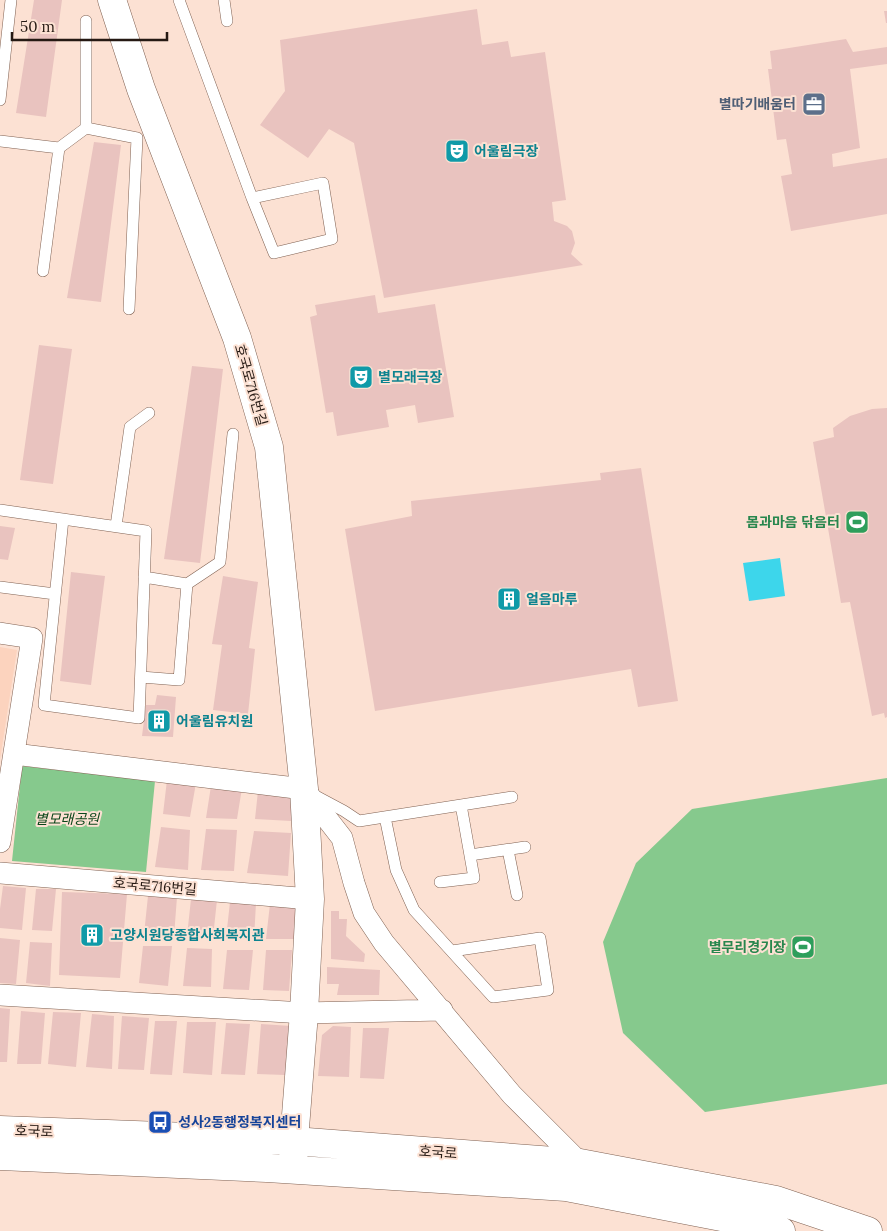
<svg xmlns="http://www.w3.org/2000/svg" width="887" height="1231" viewBox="0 0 887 1231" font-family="Lora,'Noto Sans KR',serif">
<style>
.built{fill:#fcd3be}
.green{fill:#86c98d}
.water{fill:#3dd6eb}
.building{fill:#e9c3bf}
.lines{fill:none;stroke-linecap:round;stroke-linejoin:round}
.lane-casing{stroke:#806253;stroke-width:12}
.street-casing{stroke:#806253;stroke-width:22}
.secondary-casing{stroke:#806253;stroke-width:29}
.primary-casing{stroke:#806253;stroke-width:29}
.lane{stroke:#fff;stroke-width:11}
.street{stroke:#fff;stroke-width:21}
.secondary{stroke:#fff;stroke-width:28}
.primary{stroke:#fff;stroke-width:28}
.labels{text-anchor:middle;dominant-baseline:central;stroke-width:4;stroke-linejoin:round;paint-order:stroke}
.service-label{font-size:14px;font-weight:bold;fill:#4e5e75;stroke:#fce1d3;text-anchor:end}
.culture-label{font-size:14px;font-weight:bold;fill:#0d838f;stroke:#fce1d3;text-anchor:start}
.street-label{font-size:14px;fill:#251913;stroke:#fce1d3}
.leisure-label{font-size:14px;font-weight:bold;fill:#27864d;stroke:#fce1d3;text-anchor:end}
.park-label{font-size:14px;font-style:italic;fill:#0b461a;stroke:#fce1d3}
.transit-label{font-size:14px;font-weight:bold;fill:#164399;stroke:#fce1d3;text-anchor:start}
</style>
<rect width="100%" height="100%" fill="#fce1d3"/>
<path class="built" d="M 0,647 L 17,650 L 0,760 Z"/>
<path class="green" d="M 22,766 L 155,781 L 146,872 L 12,861 Z
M 887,778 L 887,1084 L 705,1112 L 623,1033 L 603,942 L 636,863 L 692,809 Z"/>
<path class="water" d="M 780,558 L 785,596 L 749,601 L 743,563 Z"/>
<path class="building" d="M 34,0 L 62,0 L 46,117 L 16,113 Z
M 477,9 L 482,45 L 508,41 L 511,57 L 545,52 L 566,200 L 552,202 L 554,221 L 567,226 L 572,231 L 575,243 L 571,254 L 583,265 L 384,298 L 354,143 L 329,129 L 308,158 L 260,125 L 285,91 L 280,40 Z
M 884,11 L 887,11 L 887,23 L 886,23 Z
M 846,39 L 853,52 L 887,47 L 887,64 L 850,69 L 860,148 L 832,154 L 833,167 L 887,158 L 887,214 L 791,231 L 781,176 L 792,174 L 786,139 L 777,140 L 768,69 L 772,69 L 770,51 Z
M 94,142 L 121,145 L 101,302 L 67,298 Z
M 375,295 L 378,313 L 435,304 L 454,417 L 418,423 L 415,405 L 386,410 L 389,427 L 337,436 L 333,412 L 326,413 L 310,317 L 317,315 L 315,305 Z
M 39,345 L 72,349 L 53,484 L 20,480 Z
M 192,366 L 223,369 L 200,563 L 164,559 Z
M 887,408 L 887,717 L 885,718 L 884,713 L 872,716 L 850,602 L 841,603 L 813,442 L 834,437 L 833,428 L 850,416 L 872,409 Z
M 641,468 L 678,701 L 638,707 L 631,669 L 375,711 L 345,529 L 412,516 L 411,501 L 601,480 L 600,473 Z
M 0,526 L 15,528 L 8,560 L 0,559 Z
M 71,572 L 105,576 L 91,685 L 60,681 Z
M 223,576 L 258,582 L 249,648 L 255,649 L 248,714 L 213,710 L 222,645 L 212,644 Z
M 157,695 L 176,697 L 173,737 L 142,736 L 146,705 L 155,705 Z
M 167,780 L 196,783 L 190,817 L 163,814 Z
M 211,786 L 242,788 L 237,819 L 206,818 Z
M 258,791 L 292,793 L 291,821 L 255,819 Z
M 161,827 L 190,830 L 188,870 L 155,867 Z
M 206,829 L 237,830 L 234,871 L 201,870 Z
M 254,831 L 291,833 L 288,876 L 247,873 Z
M 3,886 L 26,888 L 22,930 L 0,928 L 0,909 Z
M 36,889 L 56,889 L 52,931 L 32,930 Z
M 62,892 L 127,894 L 120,978 L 59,975 Z
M 148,896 L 177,897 L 174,936 L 144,934 Z
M 191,899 L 217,900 L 213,937 L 187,936 Z
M 230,902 L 256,903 L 254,939 L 226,938 Z
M 270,904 L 297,906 L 295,939 L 266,939 Z
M 331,911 L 339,911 L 339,919 L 347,919 L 346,936 L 365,954 L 364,962 L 331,959 Z
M 0,938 L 20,940 L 16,984 L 0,983 Z
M 30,942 L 52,943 L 50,986 L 26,983 Z
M 143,946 L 172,946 L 168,986 L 139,983 Z
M 187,948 L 212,949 L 211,987 L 183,986 Z
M 227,950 L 253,950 L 249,990 L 223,989 Z
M 266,950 L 292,950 L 289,991 L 263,990 Z
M 327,967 L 380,970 L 379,995 L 337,995 L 339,984 L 327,984 Z
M 0,1008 L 10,1009 L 7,1062 L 0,1062 Z
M 21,1011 L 45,1013 L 41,1064 L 17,1064 Z
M 53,1012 L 81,1013 L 76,1067 L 48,1064 Z
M 92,1014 L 114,1016 L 112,1069 L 86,1067 Z
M 122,1016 L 149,1018 L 144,1070 L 118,1069 Z
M 155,1021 L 177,1021 L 172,1075 L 150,1074 Z
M 187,1022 L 216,1022 L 212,1075 L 183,1073 Z
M 226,1023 L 250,1024 L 245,1075 L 221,1074 Z
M 261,1024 L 291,1026 L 285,1075 L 257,1074 Z
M 333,1026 L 351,1027 L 349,1077 L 318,1076 L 322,1035 Z
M 363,1028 L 389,1028 L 384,1079 L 360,1078 Z"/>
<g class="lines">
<g class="lane-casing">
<path id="lane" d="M 179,0 L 252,198 L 274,253 L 332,239 L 323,183 L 252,198
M 224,0 L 227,21
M 0,100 L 11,0
M 86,128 L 86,21
M 0,141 L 59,148 L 86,128 L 137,138 L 129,309
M 43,271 L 59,148
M 0,510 L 146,531 L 139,718 L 44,705 L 63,519
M 116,526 L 130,427 L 149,413
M 144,577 L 187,584 L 220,562 L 233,434
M 0,587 L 55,594
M 141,677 L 179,680 L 187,584
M 314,795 L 344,811 L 359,821 L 512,797
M 385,817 L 396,870 L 414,910 L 493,997 L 548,990 L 540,938 L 452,951
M 508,850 L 517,895
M 470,855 L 525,847
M 440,882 L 474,878 L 461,805"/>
</g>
<g class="street-casing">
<path id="street" d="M 0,633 L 32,638 L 0,842
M 14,754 L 304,789 L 342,838 L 354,883 L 364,913 L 384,943 L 512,1095 L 580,1163
M 0,873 L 310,899
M 0,995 L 304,1013 L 442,1010"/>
</g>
<g class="secondary-casing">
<path id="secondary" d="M 112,0 L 141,89 L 237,338 L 269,447 L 304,789 L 310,899 L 304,1013 L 294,1141 L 293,1165"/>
</g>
<g class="primary-casing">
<path id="primary" d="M 0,1130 L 294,1141 L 580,1163 L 776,1200 L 868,1231
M 0,1156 L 267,1168 L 566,1187 L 763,1225 L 781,1231"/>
</g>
<use href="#lane" class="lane"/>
<use href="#street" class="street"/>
<use href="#secondary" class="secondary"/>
<use href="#primary" class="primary"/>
</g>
<defs>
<g id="office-square" transform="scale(1.25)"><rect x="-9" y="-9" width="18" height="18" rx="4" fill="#5c6f8a" stroke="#fce1d3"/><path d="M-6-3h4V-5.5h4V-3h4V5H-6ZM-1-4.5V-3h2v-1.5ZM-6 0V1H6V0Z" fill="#fff"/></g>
<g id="theatre-square" transform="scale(1.25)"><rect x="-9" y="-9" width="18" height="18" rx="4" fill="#0f9aa8" stroke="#fce1d3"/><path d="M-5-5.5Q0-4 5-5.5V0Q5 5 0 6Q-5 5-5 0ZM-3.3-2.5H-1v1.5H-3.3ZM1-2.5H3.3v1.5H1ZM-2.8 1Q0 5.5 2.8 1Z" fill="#fff"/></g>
<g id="stadium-square" transform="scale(1.25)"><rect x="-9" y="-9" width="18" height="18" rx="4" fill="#2e9e5b" stroke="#fce1d3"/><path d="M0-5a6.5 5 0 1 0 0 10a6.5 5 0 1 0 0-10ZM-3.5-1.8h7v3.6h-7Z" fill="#fff"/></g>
<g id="building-square" transform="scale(1.25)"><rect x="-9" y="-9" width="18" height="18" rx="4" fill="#0f9aa8" stroke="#fce1d3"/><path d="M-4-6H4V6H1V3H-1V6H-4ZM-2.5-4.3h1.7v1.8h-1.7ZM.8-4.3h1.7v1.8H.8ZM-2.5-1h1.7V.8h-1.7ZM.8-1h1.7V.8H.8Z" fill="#fff"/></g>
<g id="bus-square" transform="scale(1.25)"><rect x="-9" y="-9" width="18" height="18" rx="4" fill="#1a4fb4" stroke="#fce1d3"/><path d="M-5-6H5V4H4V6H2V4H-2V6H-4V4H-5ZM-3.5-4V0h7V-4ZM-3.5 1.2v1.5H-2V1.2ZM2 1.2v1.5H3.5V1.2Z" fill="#fff"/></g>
</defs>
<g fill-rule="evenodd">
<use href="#office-square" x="814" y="104"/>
<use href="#theatre-square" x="457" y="151"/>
<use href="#theatre-square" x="361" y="377"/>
<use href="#stadium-square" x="857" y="522"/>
<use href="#building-square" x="509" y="599"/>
<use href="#building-square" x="159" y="721"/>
<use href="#building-square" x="92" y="935"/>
<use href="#stadium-square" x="803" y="947"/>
<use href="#bus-square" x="160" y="1122"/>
</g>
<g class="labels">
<g class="service-label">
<text x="796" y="104">별따기배움터</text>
</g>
<g class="culture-label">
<text x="474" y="151">어울림극장</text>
<text x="378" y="377">별모래극장</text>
<text x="526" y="599">얼음마루</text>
<text x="176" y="721">어울림유치원</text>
<text x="110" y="935">고양시원당종합사회복지관</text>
</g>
<g class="street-label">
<text transform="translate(251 385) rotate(74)">호국로716번길</text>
<text transform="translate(155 886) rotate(5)">호국로716번길</text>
<text transform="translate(34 1131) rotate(2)">호국로</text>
<text transform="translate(438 1152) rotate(4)">호국로</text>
</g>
<g class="leisure-label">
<text x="840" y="522">몸과마음 닦음터</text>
<text x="786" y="947">별무리경기장</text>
</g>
<g class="park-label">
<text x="67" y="819">별모래공원</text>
</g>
<g class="transit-label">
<text x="178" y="1122">성사2동행정복지센터</text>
</g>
</g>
<path d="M12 32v8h155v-8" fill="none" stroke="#251913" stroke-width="2.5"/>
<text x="20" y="32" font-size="15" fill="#251913" stroke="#fce1d3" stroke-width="4" paint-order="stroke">50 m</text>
</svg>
